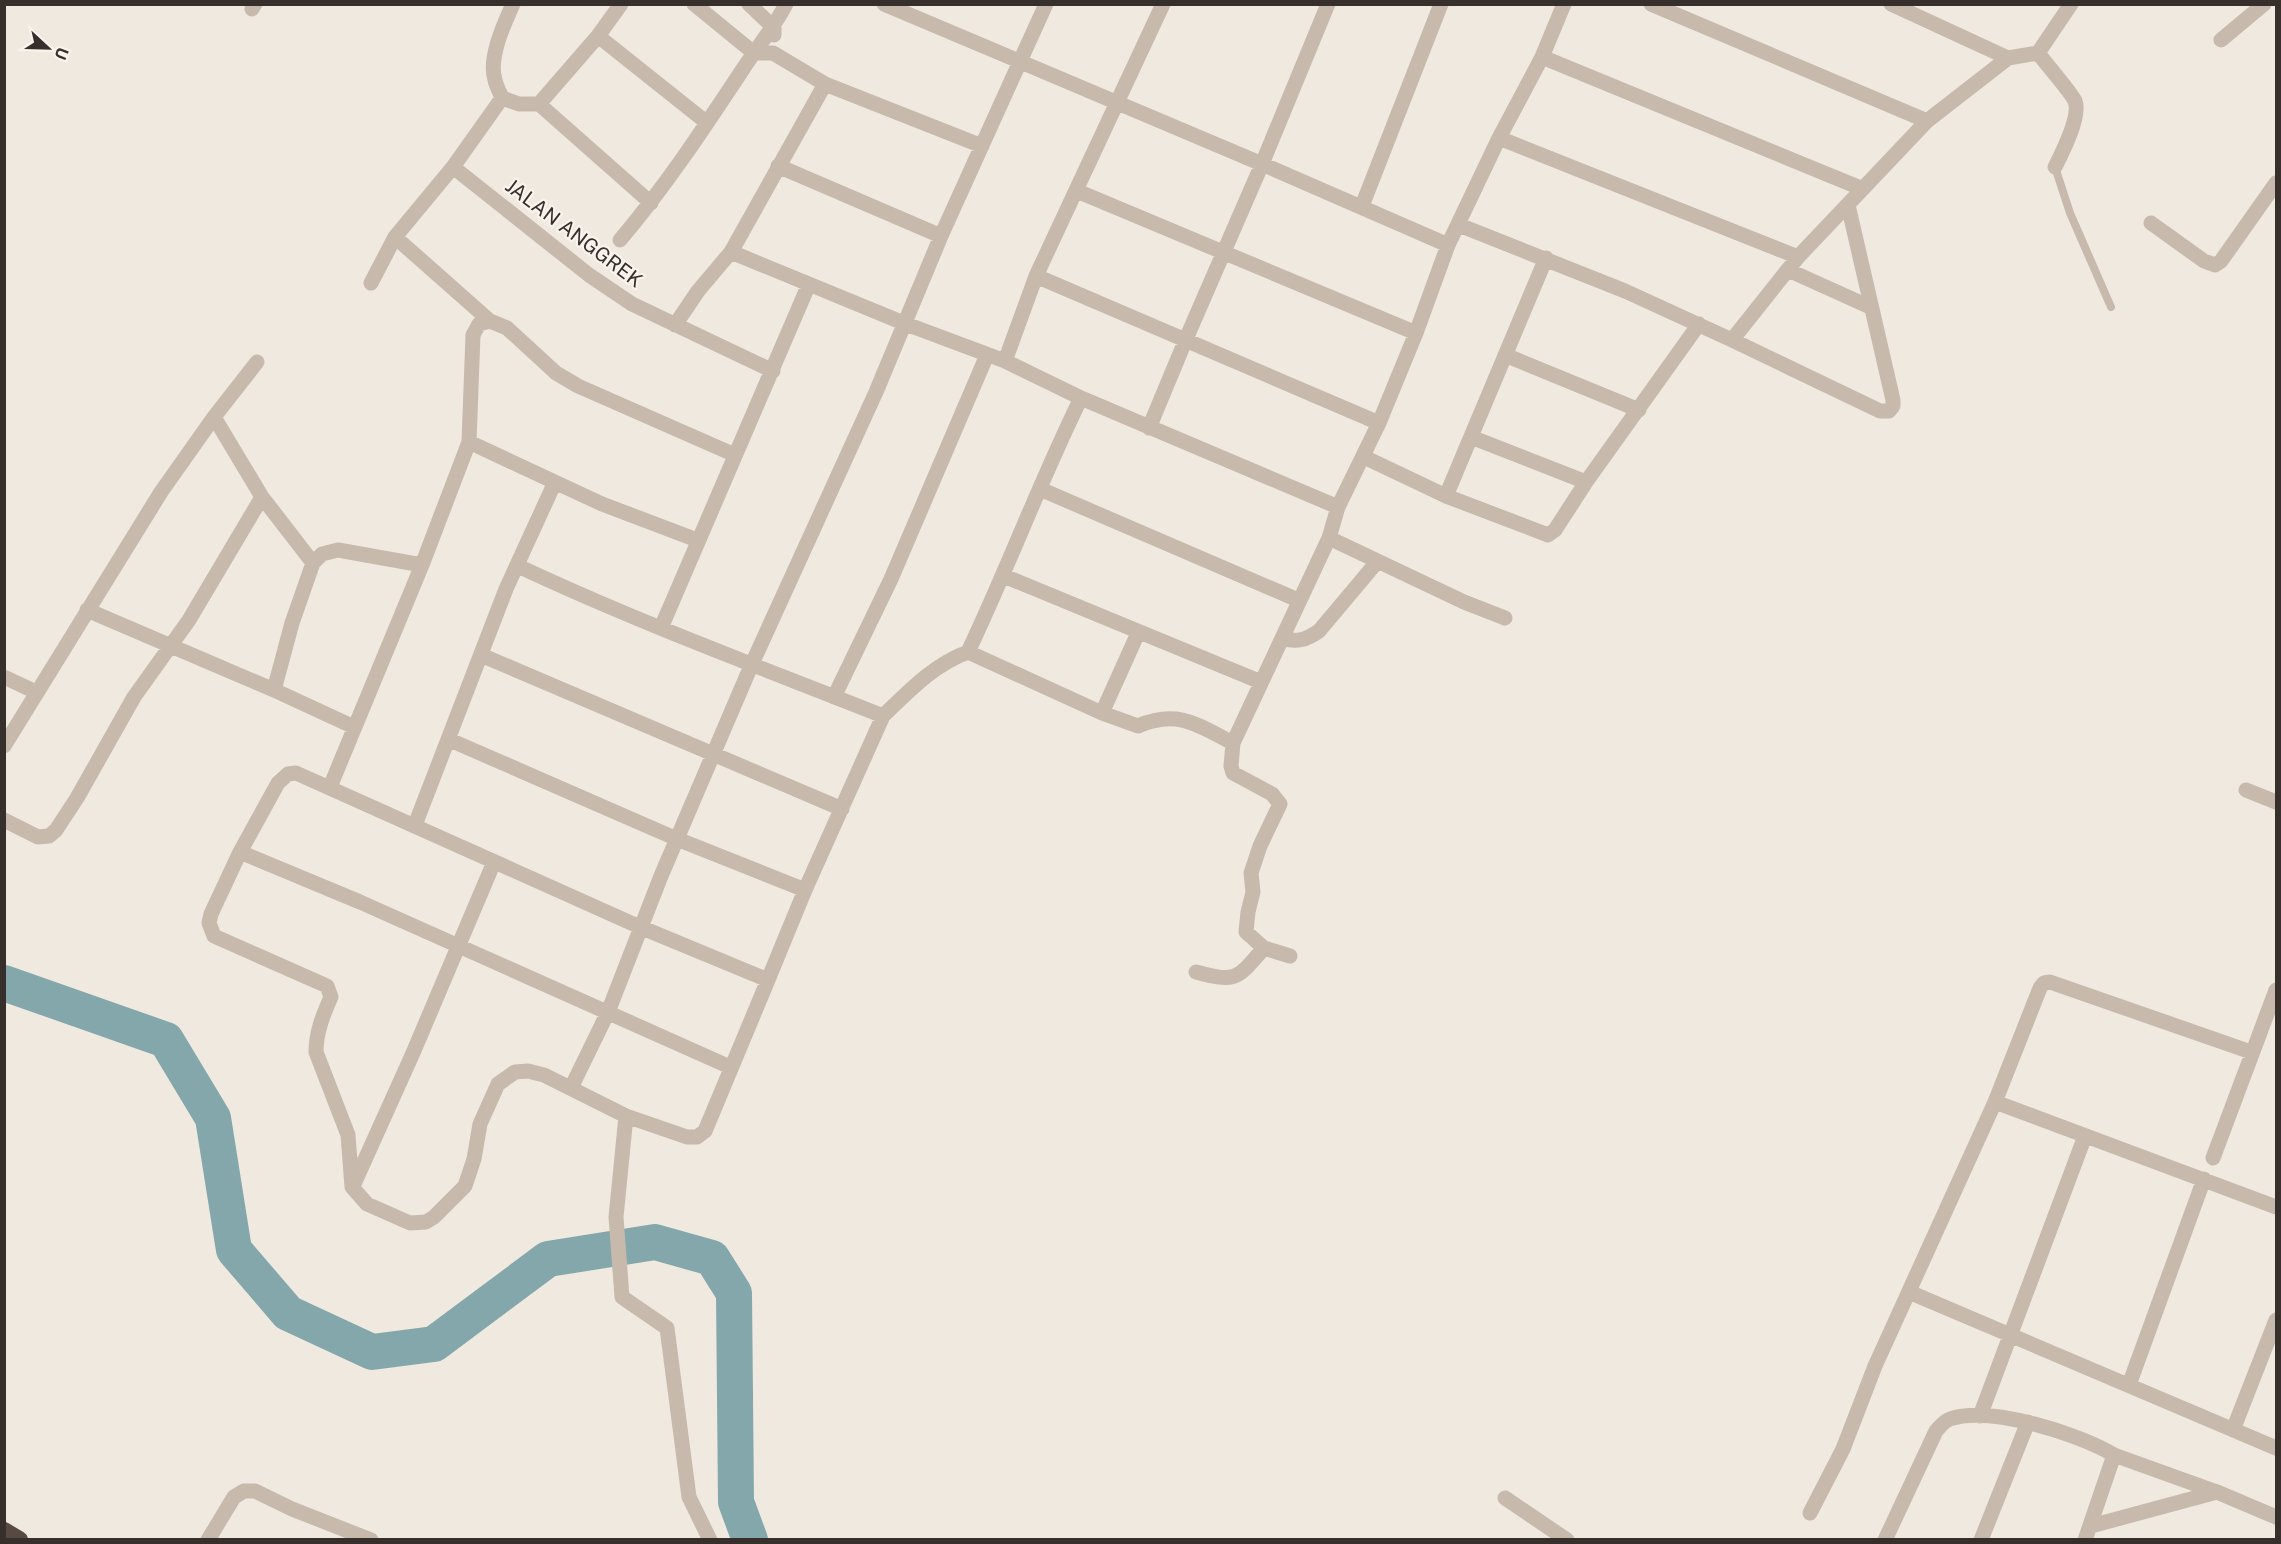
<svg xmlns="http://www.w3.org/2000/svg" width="2281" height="1544" viewBox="0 0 2281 1544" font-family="'Public Sans',sans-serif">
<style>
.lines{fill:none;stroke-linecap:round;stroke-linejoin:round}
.river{stroke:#83a7aa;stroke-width:36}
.lane{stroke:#c7baad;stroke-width:8}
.street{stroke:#c7baad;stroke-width:15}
.highway{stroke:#564a43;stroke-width:18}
.labels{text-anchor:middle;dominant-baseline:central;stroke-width:4.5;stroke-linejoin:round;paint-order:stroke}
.street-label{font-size:20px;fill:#372f2b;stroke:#f8f3ec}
</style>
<rect width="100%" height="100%" fill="#f0e9e0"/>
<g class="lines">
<path class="river" d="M 4,983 L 166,1040 L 213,1118 L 234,1250 L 288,1313 L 372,1352 L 434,1344 L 548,1259 L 655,1242 L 712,1258 L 734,1293 L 736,1502 L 750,1540"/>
<path class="lane" d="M 2055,167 L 2070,213 L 2111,307"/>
<path class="street" d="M 694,4 L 754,53
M 749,4 L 774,28 L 774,35
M 884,4 L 1262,164 L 1186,339 L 1149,428
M 1328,4 L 1262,164 L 1448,245
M 1651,4 L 1927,121
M 1891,4 L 2008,58
M 252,9 L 255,4
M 598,36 L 706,122
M 2221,40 L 2264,4
M 754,53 L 773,53 L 825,84 L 982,146
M 2038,53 C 2046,64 2071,92 2075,101 C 2081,116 2062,153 2055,167
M 1542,57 L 1863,189
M 502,98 C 500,92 496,86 495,80 C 488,58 504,24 513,4
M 539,104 L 651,203
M 1499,138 L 1798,257
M 778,166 L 941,236
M 453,167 L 589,275 L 632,304 L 773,371
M 1077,191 L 1416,333
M 1362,206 L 1441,4
M 2151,223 L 2204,261 L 2215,265 L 2221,261 L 2276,183
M 1459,225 L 1625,291 L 1732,340 L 1798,257 L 1927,121 L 2008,58 L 2038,53 L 2071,4
M 395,237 L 490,321 L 507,328 L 556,373 L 578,386 L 735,455
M 620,240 C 665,187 704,128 743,69 C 757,47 774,28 786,4
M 731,252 L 906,324 L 1005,361 L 1081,398
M 1788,270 L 1870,307
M 1036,276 L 1379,423
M 371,283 L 395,237 L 453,167 L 502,98 L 519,104 L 539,104 L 598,36 L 621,4
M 490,321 L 479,324 L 473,335 L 469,442 L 602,504 L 697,540
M 675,325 L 698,291 L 731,252 L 825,84
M 1732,340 L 1880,411 L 1889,411 L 1893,406 L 1893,400 L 1848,205
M 1505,355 L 1639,410
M 1005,361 L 1036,276 L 1163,4
M 257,362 L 214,417 L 262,497 L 313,563
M 1471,437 L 1586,482
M 1364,457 L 1446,496 L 1548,535 L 1555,530 L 1586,482 L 1699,324
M 1040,489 L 1298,600
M 1446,496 L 1546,258
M 1329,538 L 1464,602 L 1505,618
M 518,566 C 637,622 760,667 883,716 C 909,691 933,665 968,652
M 1004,576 L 1261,682
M 87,610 L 274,690 L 354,727
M 661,628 L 809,284
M 1283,639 C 1298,642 1306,640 1319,631 L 1377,562
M 481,655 L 842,809
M 4,677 L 36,692
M 274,690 L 292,623 L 313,563 L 322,554 L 338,550 L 422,565
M 834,697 L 891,579 L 987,355
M 1102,713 L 1138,633
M 450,740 L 677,839 L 805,890
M 1233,743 C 1198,725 1178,709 1138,726 L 1102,713 L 968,652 C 1008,568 1040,481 1081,398 L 1338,507
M 4,746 L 161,492 L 214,417
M 330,787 L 422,565 L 469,442
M 2246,790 L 2276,802
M 4,820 L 38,837 L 49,836 L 56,830 L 77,798 L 134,697 L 189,620 L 262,497
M 415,825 L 506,589 L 555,482
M 240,852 L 360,902 L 730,1067
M 1290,956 L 1264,948 L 1246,932 L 1248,912 L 1253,892 L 1251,873 L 1260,846 L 1280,804 L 1272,794 L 1233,773 L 1231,766 L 1233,743 L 1329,538 L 1338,507 L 1379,423 L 1416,333 L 1448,245 L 1499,138 L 1542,57 L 1564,4
M 1196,972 C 1237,983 1237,979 1264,948
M 768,980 L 705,1131 L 697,1137 L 687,1137 L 626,1116 L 544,1075 L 528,1071 L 515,1072 L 498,1084 L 480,1124 L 474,1159 L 465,1186 L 434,1217 L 426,1222 L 410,1223 L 367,1204 L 352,1187 L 348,1135 L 316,1052 C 316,1032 323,1015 331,997 L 327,986 L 214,936 L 209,923 L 211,914 L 240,852 L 278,783 L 288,774 L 296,773 L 640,927 L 768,980 L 805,890 L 883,716
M 571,1088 L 608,1012 L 661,876 L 751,666 L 876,392 L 941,236 L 1046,4
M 1995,1102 L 2040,988 L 2044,983 L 2050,982 L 2251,1052
M 626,1116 L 616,1217 L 622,1297 L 667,1328 L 689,1497 L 710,1540
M 2213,1158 L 2276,990
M 354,1184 L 413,1053 L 494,862
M 1909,1292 L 2276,1448
M 2129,1385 L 2204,1179
M 1980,1416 L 2085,1136
M 2233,1430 L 2276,1320
M 1505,1498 L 1567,1540
M 1810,1513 L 1843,1449 L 1875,1366 L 1995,1102 L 2276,1207
M 2091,1526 L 2217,1492
M 208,1540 L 234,1497 L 244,1491 L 255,1491 L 292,1509 L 371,1540
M 1885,1540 L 1936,1431 C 1940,1427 1944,1421 1950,1419 C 1990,1405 2079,1434 2114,1455
M 1981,1540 L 2028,1422
M 2085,1540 L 2114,1455 L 2217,1492 L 2276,1517"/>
<path class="highway" d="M 4,1531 L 19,1540"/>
</g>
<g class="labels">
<g class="street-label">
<text transform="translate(574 233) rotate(37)">JALAN ANGGREK</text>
</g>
</g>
<rect width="2281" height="1544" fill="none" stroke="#372f2b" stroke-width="12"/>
<g transform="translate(48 48) rotate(112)" stroke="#f8f3ec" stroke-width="4.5" paint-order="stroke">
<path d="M0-4.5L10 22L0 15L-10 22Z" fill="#372f2b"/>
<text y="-9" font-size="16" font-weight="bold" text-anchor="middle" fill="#372f2b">U</text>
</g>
</svg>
